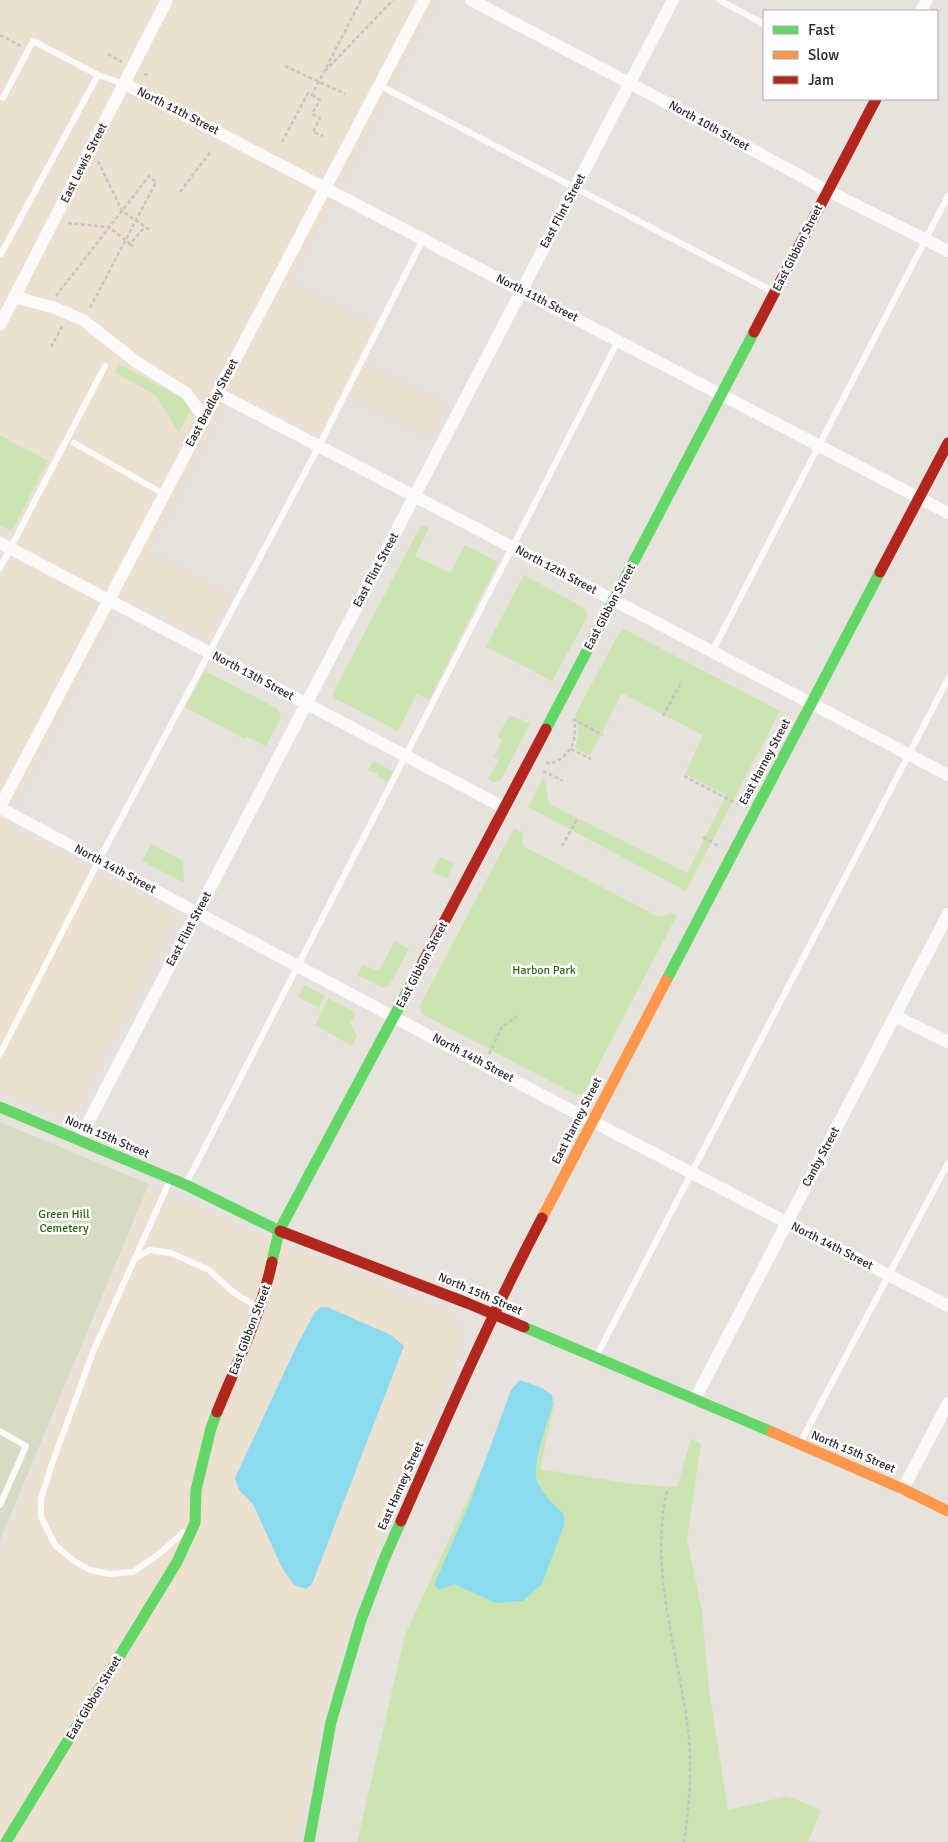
<svg xmlns="http://www.w3.org/2000/svg" width="948" height="1842" viewBox="0 0 948 1842" font-family="Signika,sans-serif">
<style>
.education{fill:#ece0d0}
.green{fill:#cbe5b2}
.cemetery{fill:#d5dcc3}
.water{fill:#8bdbee}
.lines{fill:none;stroke-linecap:round;stroke-linejoin:round}
.path{stroke:#c6c5c4;stroke-width:2.5;stroke-dasharray:4 2.5;stroke-linecap:butt}
.lane{stroke:#fcfbfa;stroke-width:6}
.street{stroke:#fcfbfa;stroke-width:12}
.fast{stroke:#63d668;stroke-width:11}
.slow{stroke:#ff974d;stroke-width:11}
.jam{stroke:#b3261e;stroke-width:11}
.labels{text-anchor:middle;dominant-baseline:central;stroke-width:5;stroke-linejoin:round;paint-order:stroke}
.street-label{font-size:12px;fill:#282828;stroke:#fff}
.park-label{font-size:12px;fill:#2b6914;stroke:#fff}
</style>
<rect width="100%" height="100%" fill="#e8e2dc"/>
<path class="education" d="M 0,0 L 437,0 L 289,283 L 379,328 L 363,363 L 446,406 L 431,436 L 347,394 L 325,438 L 233,392 L 147,552 L 230,596 L 208,639 L 124,596 L 4,824 L 177,916 L 71,1118 L 0,1090 L 0,582 L 22,540 L 0,528 Z
M 150,1188 L 453,1317 L 463,1342 L 359,1591 L 316,1738 L 297,1842 L 0,1842 L 0,1558 Z"/>
<path class="green" d="M 119,364 L 193,404 L 179,433 L 155,395 L 114,372 Z
M 0,435 L 48,461 L 12,531 L 0,525 Z
M 424,525 L 429,528 L 415,556 L 450,573 L 465,545 L 498,562 L 429,700 L 417,694 L 398,731 L 336,699 L 333,695 L 335,689 L 420,527 Z
M 524,575 L 581,606 L 585,609 L 588,616 L 552,681 L 486,647 Z
M 624,629 L 780,711 L 686,891 L 528,807 L 544,776 L 549,804 L 687,873 L 726,795 L 685,774 L 703,735 L 622,693 L 590,756 L 575,748 L 579,733 L 575,715 L 618,635 Z
M 205,671 L 278,709 L 281,718 L 266,746 L 247,737 L 245,739 L 185,707 Z
M 510,715 L 530,724 L 501,780 L 494,782 L 488,779 L 499,760 L 494,757 L 502,740 L 497,737 Z
M 373,761 L 393,771 L 388,782 L 377,776 L 378,774 L 368,770 Z
M 514,828 L 523,833 L 523,846 L 659,917 L 671,913 L 677,915 L 586,1089 L 582,1094 L 575,1094 L 422,1014 L 419,1007 Z
M 151,844 L 183,861 L 184,883 L 142,861 Z
M 440,857 L 454,863 L 447,878 L 432,872 Z
M 395,941 L 409,949 L 389,986 L 383,988 L 357,975 L 363,965 L 379,971 Z
M 304,985 L 325,996 L 319,1008 L 298,997 Z
M 328,998 L 356,1013 L 350,1023 L 357,1036 L 352,1046 L 315,1025 Z
M 520,1386 L 544,1392 L 555,1401 L 540,1469 L 632,1484 L 677,1487 L 691,1439 L 701,1444 L 687,1539 L 702,1611 L 709,1690 L 728,1810 L 787,1796 L 821,1810 L 808,1842 L 357,1842 L 405,1635 Z"/>
<path class="cemetery" d="M 0,1122 L 149,1184 L 0,1540 Z"/>
<path class="water" d="M 321,1307 L 327,1307 L 391,1335 L 404,1346 L 312,1584 L 306,1589 L 294,1585 L 282,1568 L 253,1504 L 239,1490 L 235,1478 L 297,1345 L 315,1312 Z
M 520,1380 L 542,1388 L 552,1395 L 553,1405 C 548,1420 531,1467 537,1481 C 542,1493 554,1505 564,1514 L 564,1525 L 542,1584 L 523,1601 L 496,1603 L 454,1584 L 445,1588 L 438,1589 L 434,1585 L 470,1502 L 511,1390 Z"/>
<g class="lines">
<path class="path" d="M 0,35 L 21,46
M 108,54 L 122,62
M 285,66 L 345,94
M 325,71 L 393,0
M 144,74 L 150,76
M 312,95 L 320,100 L 312,114 L 320,118 L 313,132 L 323,136
M 282,142 L 308,93 L 312,95 L 361,0
M 98,161 L 122,211 L 150,230
M 180,192 L 211,151
M 68,223 L 109,227 L 130,244 L 145,227
M 130,244 L 135,248
M 56,296 L 149,176 L 156,182 L 89,310
M 51,347 L 63,325
M 663,716 L 681,683
M 573,719 L 603,735
M 571,749 L 591,759
M 546,762 L 550,764 C 570,757 578,741 574,720
M 543,771 L 563,781
M 684,776 L 739,805
M 703,837 L 720,847
M 562,846 L 578,818
M 489,1054 L 502,1027 L 517,1016
M 667,1491 C 648,1575 681,1657 689,1740 C 692,1774 689,1808 684,1842"/>
<path class="lane" d="M 719,0 L 764,24
M 379,85 L 774,292
M 3,98 L 33,41 L 98,75 L 124,84
M 1,254 L 98,75
M 74,443 L 164,494
M 0,568 L 105,366
M 712,652 L 948,196
M 0,1054 L 99,860 L 319,446 L 423,239
M 170,1180 L 93,1352 L 52,1464 L 41,1499 L 41,1517 L 55,1545 L 74,1561 L 90,1570 L 110,1574 L 133,1572 L 159,1554 L 184,1532
M 186,1184 L 618,341
M 136,1258 L 150,1250 L 171,1253 L 209,1270 L 233,1292 L 258,1308
M 597,1355 L 948,679
M 0,1431 L 26,1446 L 0,1505
M 800,1443 L 948,1163"/>
<path class="street" d="M 471,0 L 654,96 L 828,191 L 948,251
M 921,11 L 927,0
M 125,84 L 948,513
M 15,297 L 55,308 L 83,320 L 135,361 L 186,393 L 204,417
M 0,325 L 167,0
M 217,393 L 948,775
M 0,543 L 505,808
M 0,807 L 424,0
M 0,808 L 484,1065 L 948,1306
M 895,1016 L 948,1042
M 79,1140 L 673,0
M 695,1399 L 948,914
M 903,1489 L 948,1403"/>
<path class="fast" d="M 546,729 L 754,332
M 666,981 L 880,572
M 0,1107 L 186,1185 L 280,1231
M 272,1262 L 279,1231 L 423,962
M 524,1327 L 772,1432
M 6,1842 L 177,1562 L 195,1523 L 196,1490 L 211,1428 L 217,1412
M 309,1842 L 331,1722 L 361,1620 L 385,1557 L 401,1521"/>
<path class="slow" d="M 542,1218 L 666,981
M 772,1432 L 903,1489 L 948,1511"/>
<path class="jam" d="M 754,332 L 876,99
M 880,572 L 948,443
M 423,962 L 546,729
M 280,1231 L 467,1303 L 524,1327
M 217,1412 C 237,1363 261,1314 272,1262
M 401,1521 C 446,1419 490,1317 542,1218"/>
</g>
<g class="labels">
<g class="street-label">
<text transform="translate(178 111) rotate(27)">North 11th Street</text>
<text transform="translate(709 126) rotate(29)">North 10th Street</text>
<text transform="translate(84 163) rotate(-63)">East Lewis Street</text>
<text transform="translate(563 211) rotate(-62)">East Flint Street</text>
<text transform="translate(798 248) rotate(-63)">East Gibbon Street</text>
<text transform="translate(537 298) rotate(27)">North 11th Street</text>
<text transform="translate(212 403) rotate(-62)">East Bradley Street</text>
<text transform="translate(376 570) rotate(-62)">East Flint Street</text>
<text transform="translate(556 570) rotate(28)">North 12th Street</text>
<text transform="translate(610 607) rotate(-62)">East Gibbon Street</text>
<text transform="translate(253 676) rotate(28)">North 13th Street</text>
<text transform="translate(765 762) rotate(-62)">East Harney Street</text>
<text transform="translate(115 869) rotate(28)">North 14th Street</text>
<text transform="translate(189 929) rotate(-62)">East Flint Street</text>
<text transform="translate(422 965) rotate(-62)">East Gibbon Street</text>
<text transform="translate(473 1058) rotate(28)">North 14th Street</text>
<text transform="translate(577 1121) rotate(-63)">East Harney Street</text>
<text transform="translate(107 1137) rotate(23)">North 15th Street</text>
<text transform="translate(821 1157) rotate(-62)">Canby Street</text>
<text transform="translate(832 1246) rotate(27)">North 14th Street</text>
<text transform="translate(480 1294) rotate(23)">North 15th Street</text>
<text transform="translate(250 1330) rotate(-69)">East Gibbon Street</text>
<text transform="translate(853 1452) rotate(23)">North 15th Street</text>
<text transform="translate(401 1486) rotate(-66)">East Harney Street</text>
<text transform="translate(94 1698) rotate(-59)">East Gibbon Street</text>
</g>
<g class="park-label">
<text x="544" y="970">Harbon Park</text>
<text x="64" y="1214">Green Hill<tspan x="64" dy="14">Cemetery</tspan></text>
</g>
</g>
<rect x="763" y="10" width="175" height="90" fill="#ffffff" stroke="#a9a9a9"/>
<rect x="773" y="26" width="25" height="8" fill="#63d668" stroke="#a9a9a9"/>
<text x="808" y="35" font-size="15" fill="#282828">Fast</text>
<rect x="773" y="51" width="25" height="8" fill="#ff974d" stroke="#a9a9a9"/>
<text x="808" y="60" font-size="15" fill="#282828">Slow</text>
<rect x="773" y="76" width="25" height="8" fill="#b3261e" stroke="#a9a9a9"/>
<text x="808" y="85" font-size="15" fill="#282828">Jam</text>
</svg>
